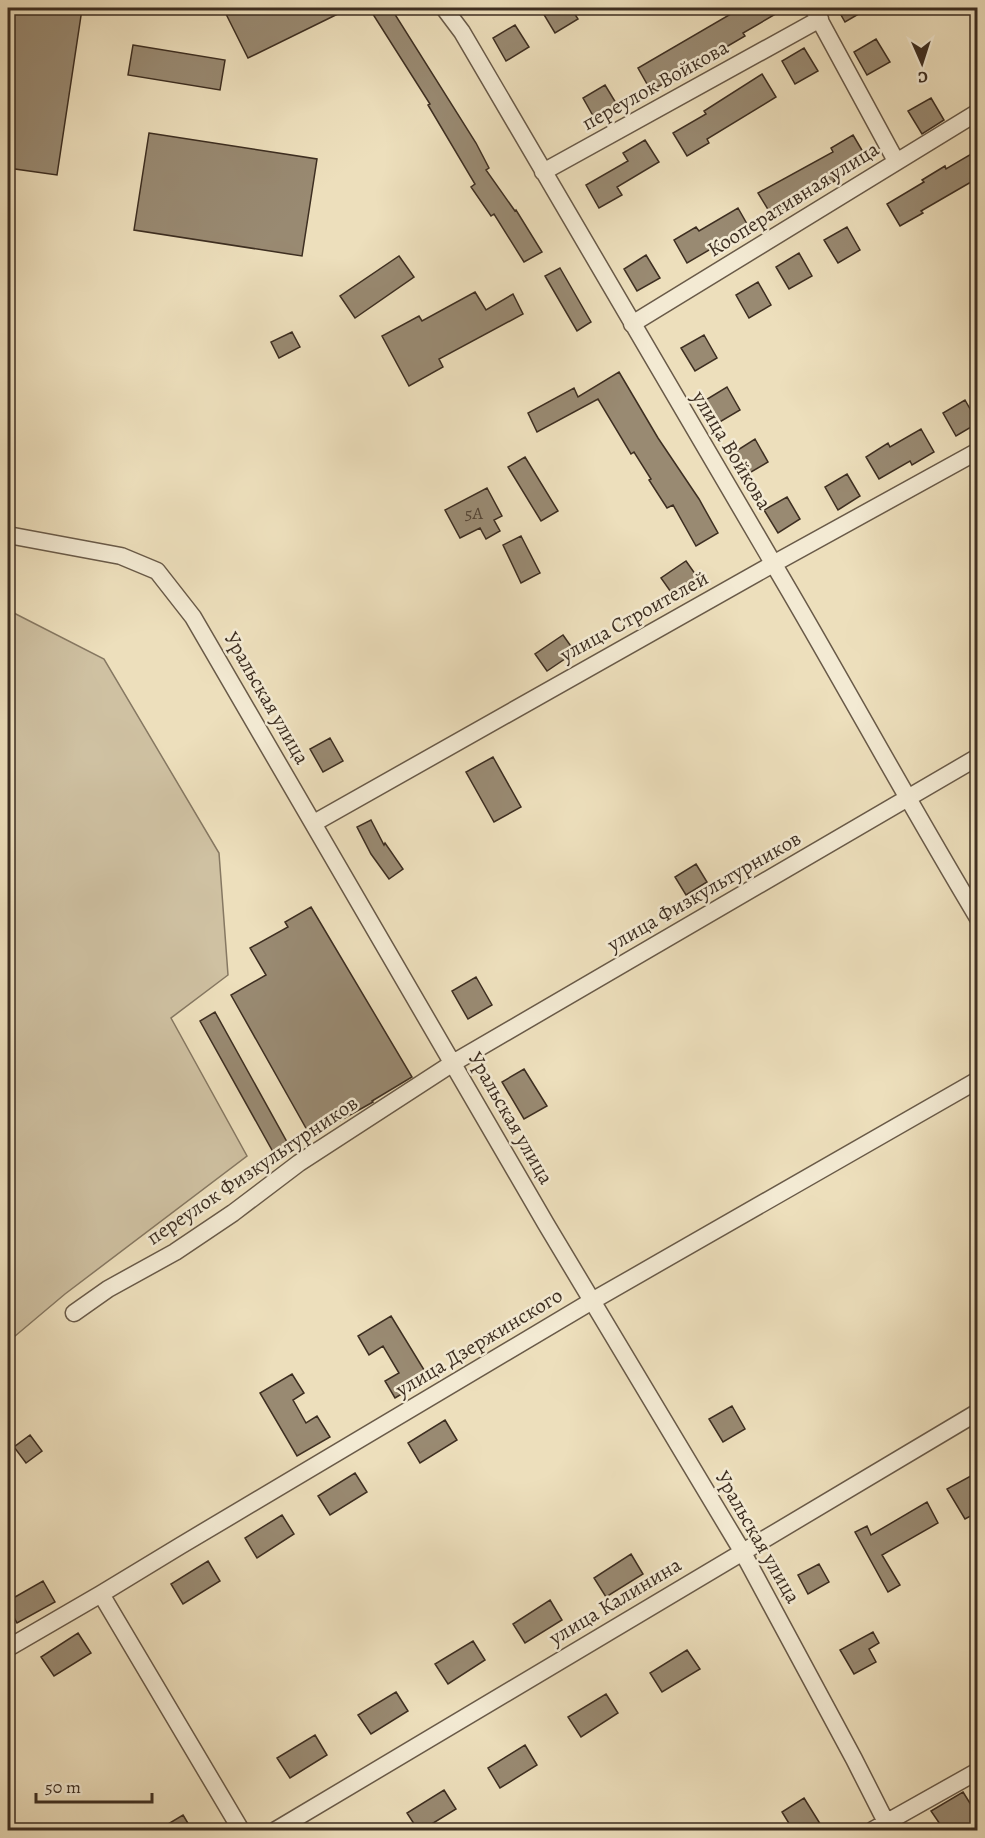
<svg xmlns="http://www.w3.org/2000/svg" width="985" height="1838" viewBox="0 0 985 1838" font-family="Alegreya,serif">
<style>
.green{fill:#cfc1a2;stroke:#867862;stroke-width:1.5}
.building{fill:#998a72;stroke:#3d2e21;stroke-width:1.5}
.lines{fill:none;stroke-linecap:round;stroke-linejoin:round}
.minor-casing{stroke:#695a48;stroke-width:19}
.minor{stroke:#f3ead3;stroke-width:16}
.labels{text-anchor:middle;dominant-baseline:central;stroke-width:5;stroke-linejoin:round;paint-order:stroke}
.number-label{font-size:18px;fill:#544535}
.street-label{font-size:21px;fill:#3d2e21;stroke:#f3ead3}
</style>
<rect width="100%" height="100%" fill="#eddfbc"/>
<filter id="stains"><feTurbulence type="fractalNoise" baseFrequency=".00333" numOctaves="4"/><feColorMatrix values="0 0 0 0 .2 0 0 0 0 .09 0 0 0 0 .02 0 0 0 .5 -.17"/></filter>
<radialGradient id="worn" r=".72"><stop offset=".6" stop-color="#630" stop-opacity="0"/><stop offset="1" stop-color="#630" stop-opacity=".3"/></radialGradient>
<path class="green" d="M 8,610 L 104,659 L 219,853 L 228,975 L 171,1018 L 247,1156 L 65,1294 L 8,1342 Z"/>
<path class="building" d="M 8,8 L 82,9 L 57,175 L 8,168 Z
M 223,8 L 350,8 L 248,58 Z
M 369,8 L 391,8 L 476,143 L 489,168 L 486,170 L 515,211 L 516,210 L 542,252 L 524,262 L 494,214 L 491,216 L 471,187 L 475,184 L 428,105 L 430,104 Z
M 540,8 L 571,8 L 578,19 L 555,33 Z
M 741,8 L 786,8 L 743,33 L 745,36 L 651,91 L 638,68 Z
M 837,8 L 869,8 L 845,22 Z
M 515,25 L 529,47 L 506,61 L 493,38 Z
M 876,39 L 890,62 L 867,75 L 854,52 Z
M 133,45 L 225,60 L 220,90 L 128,75 Z
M 804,48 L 818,71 L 795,84 L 782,61 Z
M 762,74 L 776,97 L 707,139 L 709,143 L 687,156 L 673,133 L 706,114 L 704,111 Z
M 605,85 L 619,108 L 596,121 L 583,98 Z
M 931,98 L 944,120 L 922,134 L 908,111 Z
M 149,133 L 317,159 L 302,256 L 134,230 Z
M 853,135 L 866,157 L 833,177 L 835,181 L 772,216 L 758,193 L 833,152 L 831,148 Z
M 645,140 L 659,162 L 617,187 L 622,195 L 599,208 L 586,185 L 628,161 L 623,153 Z
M 978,150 L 978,178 L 921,211 L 923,213 L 900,226 L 887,204 L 924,182 L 922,180 L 945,166 L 946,169 Z
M 738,208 L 751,231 L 729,244 L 726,240 L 687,263 L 674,240 L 696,227 L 699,231 Z
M 847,227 L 860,250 L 838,263 L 824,240 Z
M 799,253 L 812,276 L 789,289 L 776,267 Z
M 646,255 L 660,278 L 637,291 L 624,269 Z
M 399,256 L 414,277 L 355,318 L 340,296 Z
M 560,268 L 591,322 L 577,331 L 545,276 Z
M 758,282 L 771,305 L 749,318 L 736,295 Z
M 475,292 L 486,310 L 513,294 L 523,314 L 439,359 L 443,367 L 409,386 L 382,336 L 419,316 L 422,321 Z
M 292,332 L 300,347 L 279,358 L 271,342 Z
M 704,335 L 717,358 L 695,371 L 681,348 Z
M 619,372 L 658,438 L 699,499 L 718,533 L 696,546 L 673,505 L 667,508 L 649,480 L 651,479 L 634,452 L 631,454 L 598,399 L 537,432 L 528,413 L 574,388 L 578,397 Z
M 727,387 L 740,410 L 718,423 L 704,401 Z
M 965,400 L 978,423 L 956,436 L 943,413 Z
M 921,429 L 934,452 L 912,465 L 910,461 L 879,479 L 866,457 L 888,443 L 890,447 Z
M 755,439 L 768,462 L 746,475 L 733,453 Z
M 525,457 L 558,511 L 541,521 L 508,467 Z
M 847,474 L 860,496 L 838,510 L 825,487 Z
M 487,488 L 502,516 L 494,520 L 500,531 L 486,539 L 480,528 L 460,538 L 445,510 Z
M 787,497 L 800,519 L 778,533 L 764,510 Z
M 521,536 L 540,573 L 521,583 L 503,545 Z
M 686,561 L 698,578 L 673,595 L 661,578 Z
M 563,635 L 575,652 L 547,671 L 535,654 Z
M 330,738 L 343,761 L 323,772 L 310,749 Z
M 493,757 L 521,807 L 494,822 L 466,772 Z
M 371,820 L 384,845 L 385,843 L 403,869 L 389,879 L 371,854 L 357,827 Z
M 696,864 L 707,882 L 686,895 L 675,877 Z
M 311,907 L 412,1077 L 372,1101 L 373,1102 L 311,1137 L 231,995 L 266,975 L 250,948 L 288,927 L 285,922 Z
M 476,977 L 492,1005 L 468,1019 L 452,991 Z
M 215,1012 L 292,1151 L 277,1159 L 200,1021 Z
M 524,1069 L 547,1106 L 524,1119 L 502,1082 Z
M 391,1316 L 429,1378 L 395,1398 L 385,1381 L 399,1373 L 383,1346 L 369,1355 L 358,1336 Z
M 292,1374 L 304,1393 L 293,1400 L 306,1423 L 317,1416 L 330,1437 L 297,1456 L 260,1393 Z
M 732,1406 L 745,1429 L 723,1442 L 709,1419 Z
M 445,1420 L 457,1440 L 420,1463 L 408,1443 Z
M 30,1435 L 42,1451 L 26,1463 L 14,1447 Z
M 978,1472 L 978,1512 L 965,1519 L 947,1489 Z
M 355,1473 L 367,1492 L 330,1515 L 318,1496 Z
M 927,1502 L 938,1523 L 882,1555 L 900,1585 L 888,1592 L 855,1532 L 867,1526 L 871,1535 Z
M 282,1515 L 294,1534 L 257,1558 L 245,1538 Z
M 631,1554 L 643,1574 L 606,1597 L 594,1578 Z
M 208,1561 L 220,1581 L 183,1604 L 171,1584 Z
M 819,1564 L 829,1582 L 808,1594 L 798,1575 Z
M 43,1581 L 55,1602 L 17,1623 L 8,1606 L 8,1601 Z
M 550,1600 L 562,1620 L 525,1643 L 513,1624 Z
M 873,1632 L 879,1643 L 869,1649 L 876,1662 L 854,1674 L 840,1650 Z
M 78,1633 L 91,1653 L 54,1676 L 41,1657 Z
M 473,1641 L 485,1660 L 448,1684 L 435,1664 Z
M 687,1650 L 700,1669 L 662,1692 L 650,1673 Z
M 396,1692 L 408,1711 L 371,1734 L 358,1715 Z
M 606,1694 L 618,1713 L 581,1737 L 568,1717 Z
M 315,1735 L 327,1755 L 290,1778 L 277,1758 Z
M 525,1745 L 537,1765 L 500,1788 L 488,1768 Z
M 444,1790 L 456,1809 L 422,1830 L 418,1830 L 407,1813 Z
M 963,1792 L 978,1816 L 978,1830 L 944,1830 L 931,1811 Z
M 804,1798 L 824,1830 L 793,1830 L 782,1812 Z
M 183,1815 L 192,1830 L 158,1830 Z"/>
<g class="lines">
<g class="minor-casing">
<path id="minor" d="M 444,8 L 462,32 C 570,219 681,405 790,592 C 853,700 913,810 978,918
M 813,8 L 896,161
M 543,172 L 820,19
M 632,324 L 978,112
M 8,535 L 121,556 L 157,571 L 193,617 L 546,1224 L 742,1551 L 854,1759 L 890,1830
M 314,823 L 773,564 L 978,451
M 74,1313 L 108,1289 L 175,1252 L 233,1213 L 299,1163 L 453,1063 L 978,757
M 101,1594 L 241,1830
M 8,1648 L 101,1594 L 180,1546 L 592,1301 L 978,1080
M 276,1830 L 978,1412
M 873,1830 L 978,1771"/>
</g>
<use href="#minor" class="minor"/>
</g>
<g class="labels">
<g class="number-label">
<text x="474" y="513">5А</text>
</g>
<g class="street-label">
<text transform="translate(655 85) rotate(-29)">переулок Войкова</text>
<text transform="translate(793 199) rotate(-32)">Кооперативная улица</text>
<text transform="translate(732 450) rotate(59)">улица Войкова</text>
<text transform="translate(634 616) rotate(-29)">улица Строителей</text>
<text transform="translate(267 698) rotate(60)">Уральская улица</text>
<text transform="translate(704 891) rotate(-30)">улица Физкультурников</text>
<text transform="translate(511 1118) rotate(60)">Уральская улица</text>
<text transform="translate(252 1170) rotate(-34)">переулок Физкультурников</text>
<text transform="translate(479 1342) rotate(-31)">улица Дзержинского</text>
<text transform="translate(758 1537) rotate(60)">Уральская улица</text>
<text transform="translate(615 1601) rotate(-31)">улица Калинина</text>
</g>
</g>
<rect width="985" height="1838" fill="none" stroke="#eddfbc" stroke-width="30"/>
<rect x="9" y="9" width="967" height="1820" fill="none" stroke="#3d2e21" stroke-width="3"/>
<rect x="15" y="15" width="955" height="1808" fill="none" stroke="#3d2e21" stroke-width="1.5"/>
<g transform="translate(922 63) rotate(177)" stroke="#f3ead3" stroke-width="4.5" paint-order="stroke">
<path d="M0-4.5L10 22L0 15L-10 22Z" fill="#3d2e21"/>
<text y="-9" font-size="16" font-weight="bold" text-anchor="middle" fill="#3d2e21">С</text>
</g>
<path d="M36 1793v9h116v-9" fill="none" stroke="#3d2e21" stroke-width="3"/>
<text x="45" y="1793" font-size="18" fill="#3d2e21" stroke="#f3ead3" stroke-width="4.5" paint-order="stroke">50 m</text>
<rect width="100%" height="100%" filter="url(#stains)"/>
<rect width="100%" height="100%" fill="url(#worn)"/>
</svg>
